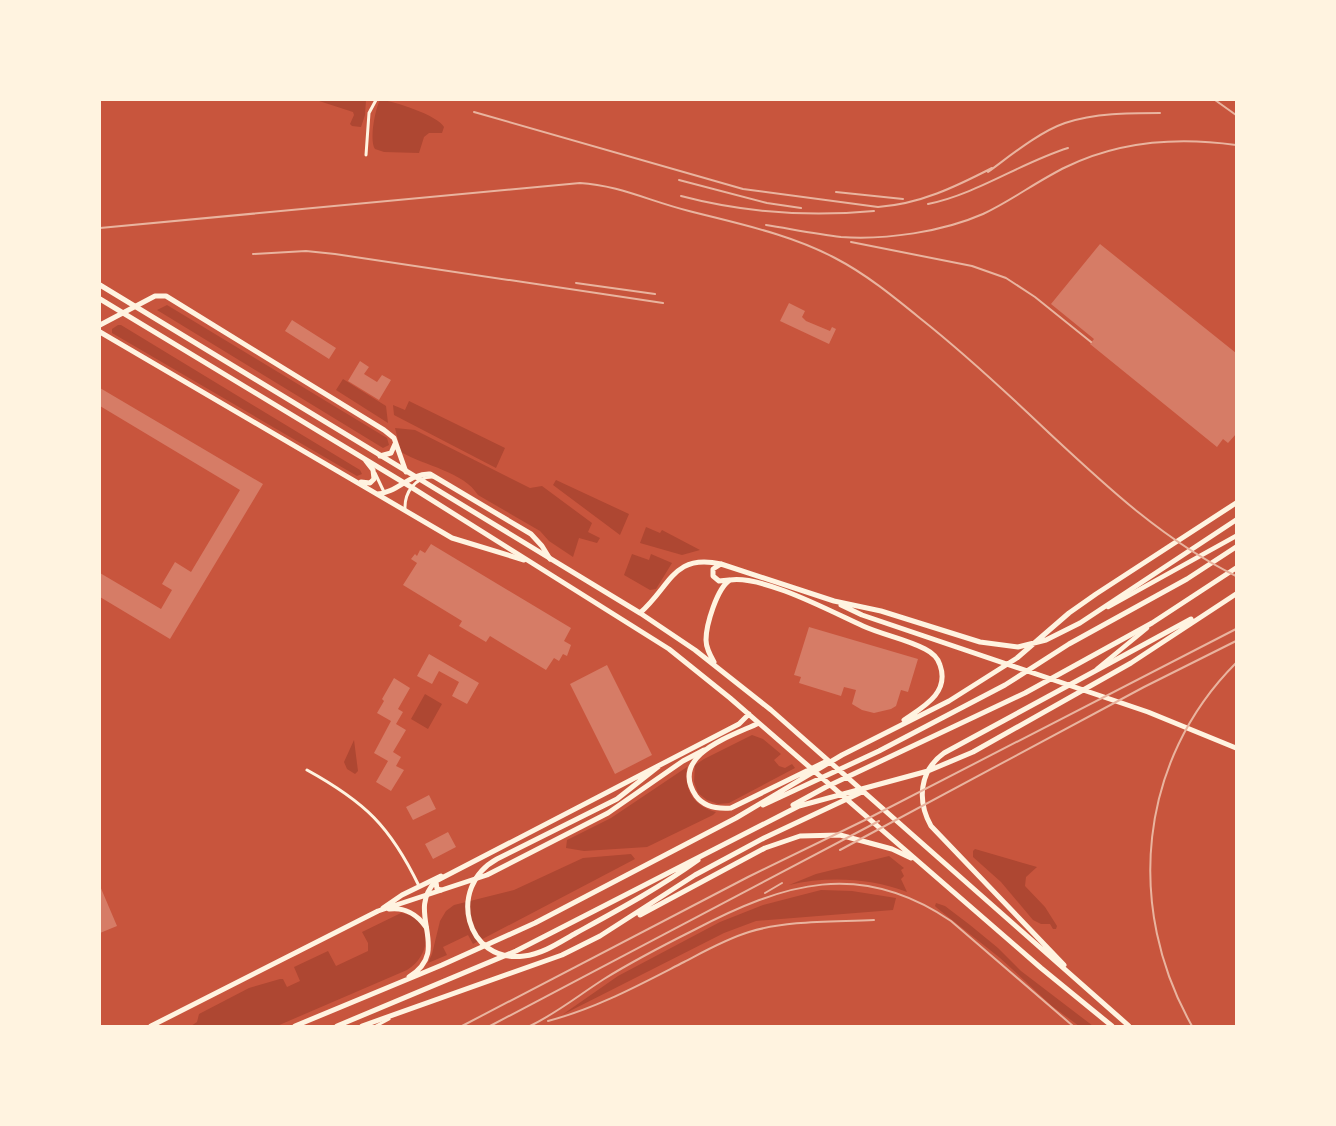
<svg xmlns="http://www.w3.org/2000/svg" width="1336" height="1126" viewBox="0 0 1336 1126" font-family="'DejaVu Sans',sans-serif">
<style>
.green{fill:#ae4732}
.building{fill:#d67c66}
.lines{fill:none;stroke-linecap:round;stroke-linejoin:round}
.minor{stroke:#fff3e0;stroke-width:3}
.tertiary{stroke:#fff3e0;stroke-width:4.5}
.secondary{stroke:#fff3e0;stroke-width:5}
.primary{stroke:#fff3e0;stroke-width:5}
.rail{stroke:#e9b49f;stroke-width:2}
</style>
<rect width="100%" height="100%" fill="#c8553d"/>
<path class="green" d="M 316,100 L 366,100 L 365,115 L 361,127 L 352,126 L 350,124 L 354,115 L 353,112 Z
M 380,100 C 392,100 439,116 444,127 L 442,133 L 429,133 L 424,137 L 419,153 L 384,152 L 375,149 C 369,141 375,109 380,100 Z
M 167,305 L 387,438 L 389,445 L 383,448 L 157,310 Z
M 118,325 L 121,325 L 360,470 L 362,474 L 357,476 L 112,333 L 112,329 Z
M 343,379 L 386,406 L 388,423 L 336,390 Z
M 409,401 L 505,448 L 496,468 L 394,415 L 393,405 L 405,410 Z
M 395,428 L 415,430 L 530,488 L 542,486 L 592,523 L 588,532 L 600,538 L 597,543 L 579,538 L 573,557 L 549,541 L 540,531 L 478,495 C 464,472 425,466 401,452 Z
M 556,480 L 629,514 L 620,535 L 553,485 Z
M 646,527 L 660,533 L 662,530 L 700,550 L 682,555 L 640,543 Z
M 632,554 L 649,560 L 651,554 L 672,563 L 656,589 L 650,590 L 624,575 Z
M 425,694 L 442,704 L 428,729 L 411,719 Z
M 752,735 L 763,739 L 781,754 L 774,760 L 779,766 L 785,768 L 792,764 L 795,768 L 729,803 L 718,804 L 707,800 L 698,793 L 694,782 L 695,765 L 704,759 Z
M 354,740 L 358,771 L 355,774 L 347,769 L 344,762 Z
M 687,767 C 684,789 693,806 716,812 L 713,815 L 647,847 L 584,851 L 566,848 L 567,840 L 611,818 Z
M 975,849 L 1037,867 L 1026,877 L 1025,886 L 1045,907 L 1057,926 L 1056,929 L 1053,929 L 1050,924 L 1041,924 L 1033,920 L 1001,882 L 973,857 L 973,851 Z
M 631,854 L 635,859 L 473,944 L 468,935 L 443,947 L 447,955 L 428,963 L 432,954 L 440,921 L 446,911 L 454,905 L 514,890 L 583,858 Z
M 889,856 L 904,868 L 901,870 L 904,876 L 901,879 L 907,892 C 870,878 828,876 789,885 L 816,874 Z
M 821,890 L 852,891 L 896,898 L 893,910 L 756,921 L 724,933 L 562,1015 L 618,976 L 720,922 L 763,905 Z
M 936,903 L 945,906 L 970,925 L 998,948 L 1021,971 L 1093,1026 L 1079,1026 L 1052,1006 L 1000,958 L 937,908 L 935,906 Z
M 401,913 C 434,918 432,955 407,970 L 277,1026 L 191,1026 L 197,1022 L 199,1014 L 249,988 L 280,979 L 283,979 L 287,987 L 300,981 L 294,967 L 328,951 L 336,966 L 368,951 L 368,943 L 362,932 Z"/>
<path class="building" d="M 1100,244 L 1236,353 L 1236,434 L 1228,443 L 1223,439 L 1217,447 L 1090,344 L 1094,339 L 1051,304 Z
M 789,303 L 805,311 L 802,317 L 806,321 L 830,331 L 832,327 L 836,329 L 829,344 L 780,321 Z
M 292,320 L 336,348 L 329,359 L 285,331 Z
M 360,361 L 369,367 L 364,374 L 377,382 L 382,375 L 391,380 L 379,400 L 348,381 Z
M 100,388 L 263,484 L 170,639 L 100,597 L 100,573 L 161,609 L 172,590 L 162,584 L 175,562 L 191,572 L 240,490 L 100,406 Z
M 431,544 L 571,628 L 564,641 L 571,645 L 567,656 L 563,654 L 559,661 L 554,658 L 546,670 L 490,636 L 486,642 L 459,626 L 462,621 L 403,585 L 417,563 L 411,559 L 415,554 L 417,556 L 420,550 L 425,553 Z
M 809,627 L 918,659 L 908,692 L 901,690 L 896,706 L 891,709 L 874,713 L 862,710 L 852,704 L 856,690 L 844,687 L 841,696 L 799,683 L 801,677 L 794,675 Z
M 429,654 L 479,683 L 467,704 L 452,696 L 459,682 L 439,671 L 432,684 L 417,676 Z
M 607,665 L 652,755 L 615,774 L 570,684 Z
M 394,678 L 410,688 L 398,709 L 403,712 L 396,724 L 406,730 L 393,752 L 401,757 L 396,766 L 404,770 L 391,791 L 376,782 L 388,761 L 374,753 L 391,721 L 377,713 L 384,701 L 382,699 Z
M 429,795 L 436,809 L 413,820 L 406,807 Z
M 448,832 L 456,847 L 433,859 L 425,844 Z
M 100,886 L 117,926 L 100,933 Z"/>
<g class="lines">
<path class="minor" d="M 366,155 L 369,113 L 376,100
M 375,473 L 384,492
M 405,510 C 404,493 415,476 434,477
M 307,770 C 365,802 390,826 419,886
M 376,1026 L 389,1019"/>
<path class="tertiary" d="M 1108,607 L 1236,536
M 1097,669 L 1147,628"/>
<path class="secondary" d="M 100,325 L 155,296 L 166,296 L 384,430 L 394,438 L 406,472
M 100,332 L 452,538 L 524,560
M 380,456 L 391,453 L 395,444
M 361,482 L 370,483 L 374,479 L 373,470 L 366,461
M 377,494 C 397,493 410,473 430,474 L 531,534 L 542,546 L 550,559
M 383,908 L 402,895 L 441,876
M 389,909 C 404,907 417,914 426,927
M 151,1026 L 378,911 L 487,875 L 608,813 L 683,761 L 704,750"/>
<path class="primary" d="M 100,285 L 640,613 L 695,650 L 771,710 L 1129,1026
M 100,299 L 411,487 L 669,649 L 730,698 L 1041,968 L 1112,1026
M 721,564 L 713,569 L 713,576 L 719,581 L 729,580
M 841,605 L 862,615 L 1148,712 L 1236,748
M 640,613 C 671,586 673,553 721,564 L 834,601 L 881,611 L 980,642 L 1018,647 L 1046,640 L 1080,623 L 1236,520
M 714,662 C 710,655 706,648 706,640 C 706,625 717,588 730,580 C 763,575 832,612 863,626 C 883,635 906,639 925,649 C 931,652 938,658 940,665 C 950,693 923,707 904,720
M 759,723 C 732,736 668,755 696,796 C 704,807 718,809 731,808 L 825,762
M 659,766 L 617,799 L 497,859 C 446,887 466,964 524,956 C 543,954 560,942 576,933 C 618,910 659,888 698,860
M 763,805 L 879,751 L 1005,685 L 1069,644 L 1187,579 L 1236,547
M 793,805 L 826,787 L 1025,693 L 1152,623 L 1236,568
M 436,882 L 437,889 L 441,890
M 640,915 L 765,848 L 800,836 L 840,835 L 892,849 L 911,858
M 1064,965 L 931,826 C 917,801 919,771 944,753 L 1191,619
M 409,977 C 453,950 404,913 436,881 L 739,724 L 749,714
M 295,1026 L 442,965 L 535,923 L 736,818 L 842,755 L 949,701 L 1017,658 L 1069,613 L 1096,594 L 1236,503
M 337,1026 L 516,951 L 799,806 L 928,771 L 973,752 L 1131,663 L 1236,594
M 362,1026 L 562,955 L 600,936 L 695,875 L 764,838 L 864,791"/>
<path class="rail" d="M 1215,100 L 1236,115
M 474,112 L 743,189 L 878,207 C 920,204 955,187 992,168
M 988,172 C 1010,156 1039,132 1065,123 C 1095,113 1129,113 1160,113
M 679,180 L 767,203 L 801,208
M 836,192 L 903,199
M 681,196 C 745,213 807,217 874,211
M 928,204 C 977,194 1020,163 1068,148
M 766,225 C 791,229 816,234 841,237 C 886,240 942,232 983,214 C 1011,201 1037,181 1066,167 C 1119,141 1179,137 1236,145
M 100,228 L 580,183 C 618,185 652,202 689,211 C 739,224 790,234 835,258 C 866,274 894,297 921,319 C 965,354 1006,392 1047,431 C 1106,486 1163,540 1236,576
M 851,242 L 972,266 L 1006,278 L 1035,297 L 1091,342
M 253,254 L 306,251 L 335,254 L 663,303
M 576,283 L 655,294
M 840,850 L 1144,687 L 1236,641
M 765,893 L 782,883
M 548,1021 C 597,1008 639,985 684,962 C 705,951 726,939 749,932 C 788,920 833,922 874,920
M 462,1026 L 748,877 L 865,820 L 1236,629
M 490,1026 L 879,821
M 530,1026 C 557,1013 579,995 604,979 C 633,961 664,945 694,930 C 784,883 860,859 951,921 L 1073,1026
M 1192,1026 C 1125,908 1138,761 1236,663"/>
</g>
<rect width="1336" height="1126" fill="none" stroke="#fff3e0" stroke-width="202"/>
</svg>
